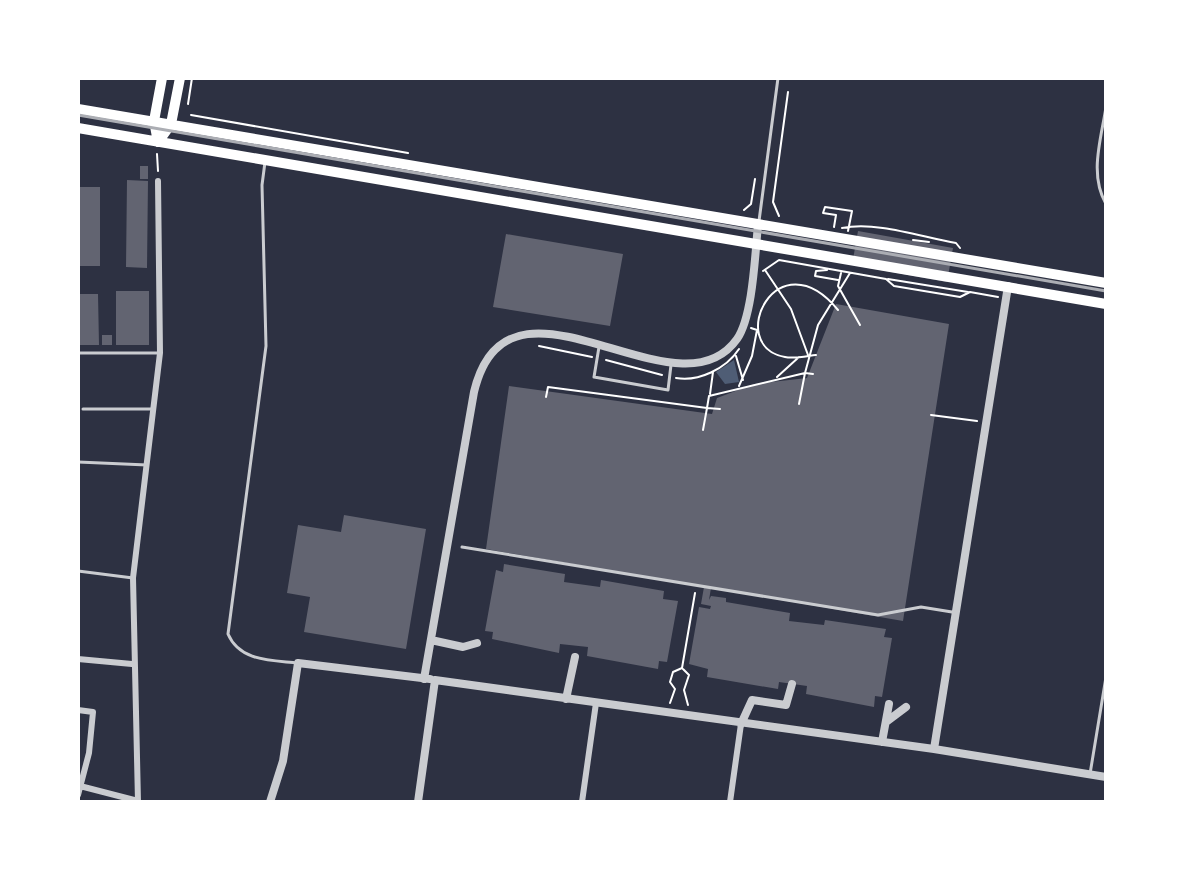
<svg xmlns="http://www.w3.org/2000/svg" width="1184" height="880" viewBox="0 0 1184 880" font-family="'Fira Sans Condensed',sans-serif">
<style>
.water{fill:#4f5d75}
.building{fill:#626471}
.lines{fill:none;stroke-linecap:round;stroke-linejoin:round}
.path{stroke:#fff;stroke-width:2}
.service{stroke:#caccd0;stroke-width:3}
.minor{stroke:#caccd0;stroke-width:6}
.tertiary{stroke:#caccd0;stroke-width:8}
.primary{stroke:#fff;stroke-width:10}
.rail{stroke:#abadb3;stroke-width:3}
</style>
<rect width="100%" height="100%" fill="#2d3142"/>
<path class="water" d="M 734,360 L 739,382 L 725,384 L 716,372 Z"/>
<path class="building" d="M 140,166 L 148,166 L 148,179 L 140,179 Z
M 127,180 L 148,181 L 147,268 L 126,267 Z
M 79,187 L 100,187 L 100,266 L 79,266 Z
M 858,231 L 953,248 L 947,282 L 852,265 Z
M 506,234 L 623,254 L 610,326 L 493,307 Z
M 116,291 L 149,291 L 149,345 L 116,345 Z
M 78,294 L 98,294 L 99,345 L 78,345 Z
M 836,304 L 949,324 L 903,621 L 711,588 L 709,600 L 711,596 L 726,598 L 726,602 L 790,613 L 789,621 L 824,625 L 825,620 L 886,629 L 884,637 L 892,638 L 882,697 L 875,696 L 874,707 L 806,694 L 807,686 L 779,682 L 778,689 L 707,677 L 708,669 L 689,664 L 699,607 L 710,609 L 711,606 L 701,604 L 704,587 L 486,549 L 509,386 L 712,414 L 717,398 L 754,384 L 807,378 Z
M 102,335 L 112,335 L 112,345 L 102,345 Z
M 344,515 L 426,529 L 406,649 L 304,632 L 310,597 L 287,593 L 298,525 L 341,532 Z
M 504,564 L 565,574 L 564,582 L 600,587 L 601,580 L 664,591 L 663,599 L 678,601 L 667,662 L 659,661 L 658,669 L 587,656 L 588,647 L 560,644 L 559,653 L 492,639 L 493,632 L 485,631 L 496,570 L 503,572 Z"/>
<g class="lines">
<path class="path" d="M 188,104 L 192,78
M 191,115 L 408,153
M 157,154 L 158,171
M 744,210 L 751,204 L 755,179
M 779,216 L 773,202 L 788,92
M 834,227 L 836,215 L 823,213 L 825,207 L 852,211 L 848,231
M 842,228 C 877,221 921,237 956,243 L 960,248
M 913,240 L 929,242
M 765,270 L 791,309 L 808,355
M 827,270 L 816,271 L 815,276 L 838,280
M 763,271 L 779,260 L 886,279 L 894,286 L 960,297 L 970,292 L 998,297
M 841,273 L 838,286 L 860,325
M 888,279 L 968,292
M 539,346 L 592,357
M 816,355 C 807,356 794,359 785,357 C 724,346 777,236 838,310
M 736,356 L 743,380
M 606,360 L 662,375
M 777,377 L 799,357
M 676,378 C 698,382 726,369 739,349
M 739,386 L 752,356 L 757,330 L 751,328
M 710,394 L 713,372
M 546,397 L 548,387 L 707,408 L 709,396 L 805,373 L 818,325 L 850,273
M 799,404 L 805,373 L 813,374
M 931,415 L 977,421
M 703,430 L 707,408 L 720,409
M 683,669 L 689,675 L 684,690 L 688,705
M 670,703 L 675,689 L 670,682 L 673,672 L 682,668 L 695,593"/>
<path class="service" d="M 1106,107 C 1101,140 1089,174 1106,204
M 265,162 L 262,185 L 266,346 L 228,634 C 240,662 272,660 298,663
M 759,221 L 778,78
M 599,347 L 594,377 L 668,390 L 671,365
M 78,353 L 158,353
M 83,409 L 154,409
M 78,462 L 147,465
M 462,547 L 878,615 L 921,607 L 952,612
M 78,571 L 133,578
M 1090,774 L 1106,677"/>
<path class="minor" d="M 78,659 L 132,664
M 78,710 L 93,712 L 89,753 L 78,795
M 80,786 L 138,801
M 138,802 L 133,578 L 160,353 L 158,181
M 582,802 L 596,703
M 730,802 L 741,724"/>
<path class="tertiary" d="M 1008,286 L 934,749 L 1106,777
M 431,640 L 463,647 L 477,643
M 424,679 L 474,392 C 508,249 677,424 737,339 C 753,316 755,254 758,225
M 566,699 L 575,657
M 886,722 L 906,707
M 741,724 L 752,700 L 786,705 L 792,684
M 882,742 L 889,704
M 270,802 L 283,761 L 298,663 L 430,679
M 418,802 L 435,680 L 934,749"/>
<path class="primary" d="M 78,109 L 1106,283
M 78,128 L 1106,304
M 158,142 L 171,124 L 180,78
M 158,142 L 154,121 L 162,78"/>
<path class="rail" d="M 78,115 L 1106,291"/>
</g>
<rect width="1184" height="880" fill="none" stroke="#ffffff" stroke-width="160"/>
</svg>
